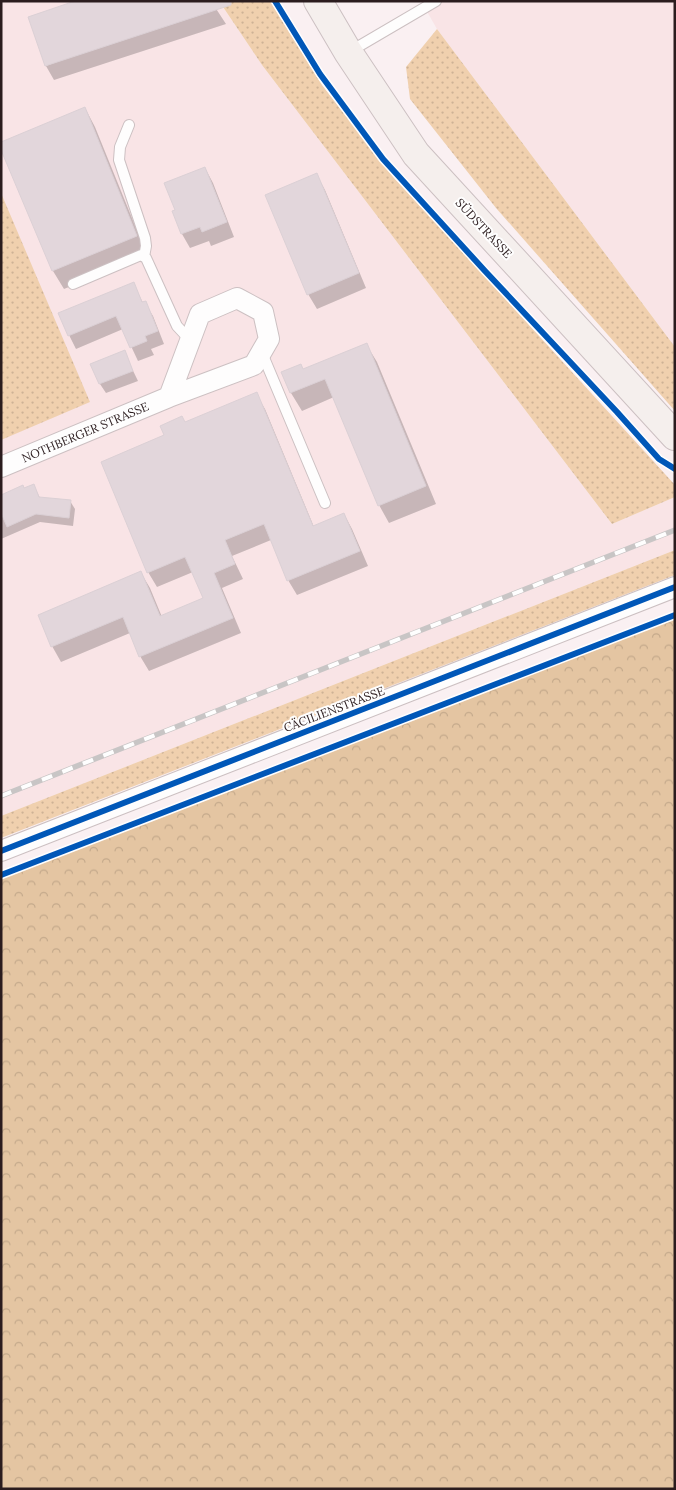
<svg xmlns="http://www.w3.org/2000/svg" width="676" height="1490" viewBox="0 0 676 1490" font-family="Lora,serif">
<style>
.built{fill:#f9e4e6}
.grass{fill:url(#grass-dots)}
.forest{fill:url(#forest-crowns)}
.shadow{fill:#0003}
.building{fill:#e2d6db;stroke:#dbd0d5}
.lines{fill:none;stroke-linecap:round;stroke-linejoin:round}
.service-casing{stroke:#ccc0c2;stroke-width:12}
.minor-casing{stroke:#ccc0c2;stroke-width:22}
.secondary-casing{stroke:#ccc0c2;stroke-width:30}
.service{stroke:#fefdfd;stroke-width:10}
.minor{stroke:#fefdfd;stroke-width:20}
.secondary{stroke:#f5efed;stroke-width:28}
.rail-casing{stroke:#c8c5c5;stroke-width:5.5}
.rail{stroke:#fefefe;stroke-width:4;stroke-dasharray:11;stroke-linecap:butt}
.cycleway-casing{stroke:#fefefe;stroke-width:9}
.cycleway{stroke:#0057b8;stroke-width:6}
.labels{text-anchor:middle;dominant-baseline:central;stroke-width:4;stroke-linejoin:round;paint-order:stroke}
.street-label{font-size:12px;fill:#2b1c1e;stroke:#fefefe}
</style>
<defs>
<pattern id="grass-dots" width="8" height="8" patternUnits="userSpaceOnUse" patternTransform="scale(1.25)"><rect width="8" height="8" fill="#f0d0ae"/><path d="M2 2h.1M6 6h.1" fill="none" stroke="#ceb295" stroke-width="1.8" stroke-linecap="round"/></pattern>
<pattern id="forest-crowns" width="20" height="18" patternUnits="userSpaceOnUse" patternTransform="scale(1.25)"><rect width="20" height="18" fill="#e4c5a2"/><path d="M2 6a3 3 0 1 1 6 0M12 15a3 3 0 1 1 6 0" fill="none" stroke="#c4a98b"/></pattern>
</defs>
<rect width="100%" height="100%" fill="#faf0f2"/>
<path class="built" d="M 1,1 L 219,1 L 262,65 L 612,524 L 675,497 L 675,550 L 1,816 Z
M 421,1 L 675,1 L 675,347 L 437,29 Z"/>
<path class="grass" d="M 219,1 L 270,1 L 322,85 L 394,178 L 457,246 L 675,485 L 675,497 L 612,524 L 262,65 Z
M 437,29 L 675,347 L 675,411 L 496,208 L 410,99 L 406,67 Z
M 1,193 L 90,402 L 1,440 Z
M 675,550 L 675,575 L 1,838 L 1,816 Z"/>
<path class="forest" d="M 675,619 L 675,1489 L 1,1489 L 1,879 Z"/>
<path class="shadow" d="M 211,1 L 226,24 L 54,80 L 46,66 Z
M 85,108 L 95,127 L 147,255 L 64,289 L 53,271 L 1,146 Z
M 205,168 L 213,183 L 234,237 L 211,246 L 209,241 L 190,248 L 182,234 L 176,211 Z
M 317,175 L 325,190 L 366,288 L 317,309 L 308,294 Z
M 133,283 L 143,303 L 145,303 L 153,316 L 164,344 L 151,349 L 154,355 L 138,361 L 123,329 L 76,349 L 69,335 Z
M 366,344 L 377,362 L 436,504 L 389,523 L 379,505 L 334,397 L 302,411 L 291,393 L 283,373 L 303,370 Z
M 124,352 L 138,381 L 106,393 L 100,384 Z
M 256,394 L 265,409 L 314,527 L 344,514 L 352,529 L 368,566 L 297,595 L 288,580 L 271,540 L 232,556 L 243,579 L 222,588 L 241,633 L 149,671 L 140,656 L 130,633 L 61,662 L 52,646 L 39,615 L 141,573 L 150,588 L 162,617 L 204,599 L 193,572 L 157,587 L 148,572 L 166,436 L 185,423 Z
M 34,486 L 40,498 L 70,501 L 75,509 L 73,526 L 40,522 L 1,539 L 1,500 Z"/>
<path class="building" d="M 75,1 L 231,1 L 231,5 L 45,66 L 28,17 Z
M 85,107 L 137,236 L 52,271 L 1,150 L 1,142 Z
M 205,167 L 227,222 L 202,232 L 200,227 L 181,234 L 172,211 L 175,210 L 164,183 Z
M 317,173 L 359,273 L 307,295 L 265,195 Z
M 134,282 L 142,302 L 146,301 L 158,331 L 145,336 L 147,341 L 130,348 L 116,316 L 68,336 L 58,313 Z
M 367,343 L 426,486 L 378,506 L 325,379 L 290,393 L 281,372 L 301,364 L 303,369 Z
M 125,350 L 133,371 L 99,384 L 90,364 Z
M 257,392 L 313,526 L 344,513 L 360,551 L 287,581 L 264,524 L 225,540 L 235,564 L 214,573 L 233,618 L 139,657 L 123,617 L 51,647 L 38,615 L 141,571 L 160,616 L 203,598 L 185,557 L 147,573 L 101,462 L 164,435 L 160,426 L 182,416 L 185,422 Z
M 34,484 L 39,497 L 71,500 L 69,518 L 36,514 L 7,527 L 1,513 L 1,495 L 23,485 L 24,488 Z"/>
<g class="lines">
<g class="service-casing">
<path id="service" d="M 349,52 L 436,1
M 129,125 L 120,147 L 119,160 L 145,238 L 146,246 L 144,257
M 73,284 L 134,258 L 141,255 L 146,258 L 177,326 L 190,340
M 262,353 L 325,503"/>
</g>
<g class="minor-casing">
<path id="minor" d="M 1,467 L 169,397 L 254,365 L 269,339 L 263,312 L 237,298 L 200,314 L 169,397
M 1,851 L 675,587"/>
</g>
<g class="secondary-casing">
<path id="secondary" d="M 318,1 L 348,52 L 416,154 L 675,436"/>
</g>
<use href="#service" class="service"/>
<use href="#minor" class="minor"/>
<use href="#secondary" class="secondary"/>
<g class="rail-casing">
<path id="rail" d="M 1,796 L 675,530"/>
</g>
<use href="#rail" class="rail"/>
<g class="cycleway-casing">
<path id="cycleway" d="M 275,1 L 320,74 L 383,159 L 485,271 L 617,412 L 659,459 L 675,469
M 1,851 L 675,587
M 1,875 L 675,615"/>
</g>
<use href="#cycleway" class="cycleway"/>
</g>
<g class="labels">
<g class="street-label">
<text transform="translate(484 228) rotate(47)">SÜDSTRASSE</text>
<text transform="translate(85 432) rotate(-23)">NOTHBERGER STRASSE</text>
<text transform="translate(334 709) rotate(-21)">CÄCILIENSTRASSE</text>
</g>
</g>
<rect width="676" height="1490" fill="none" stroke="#2b1c1e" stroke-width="5"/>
</svg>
